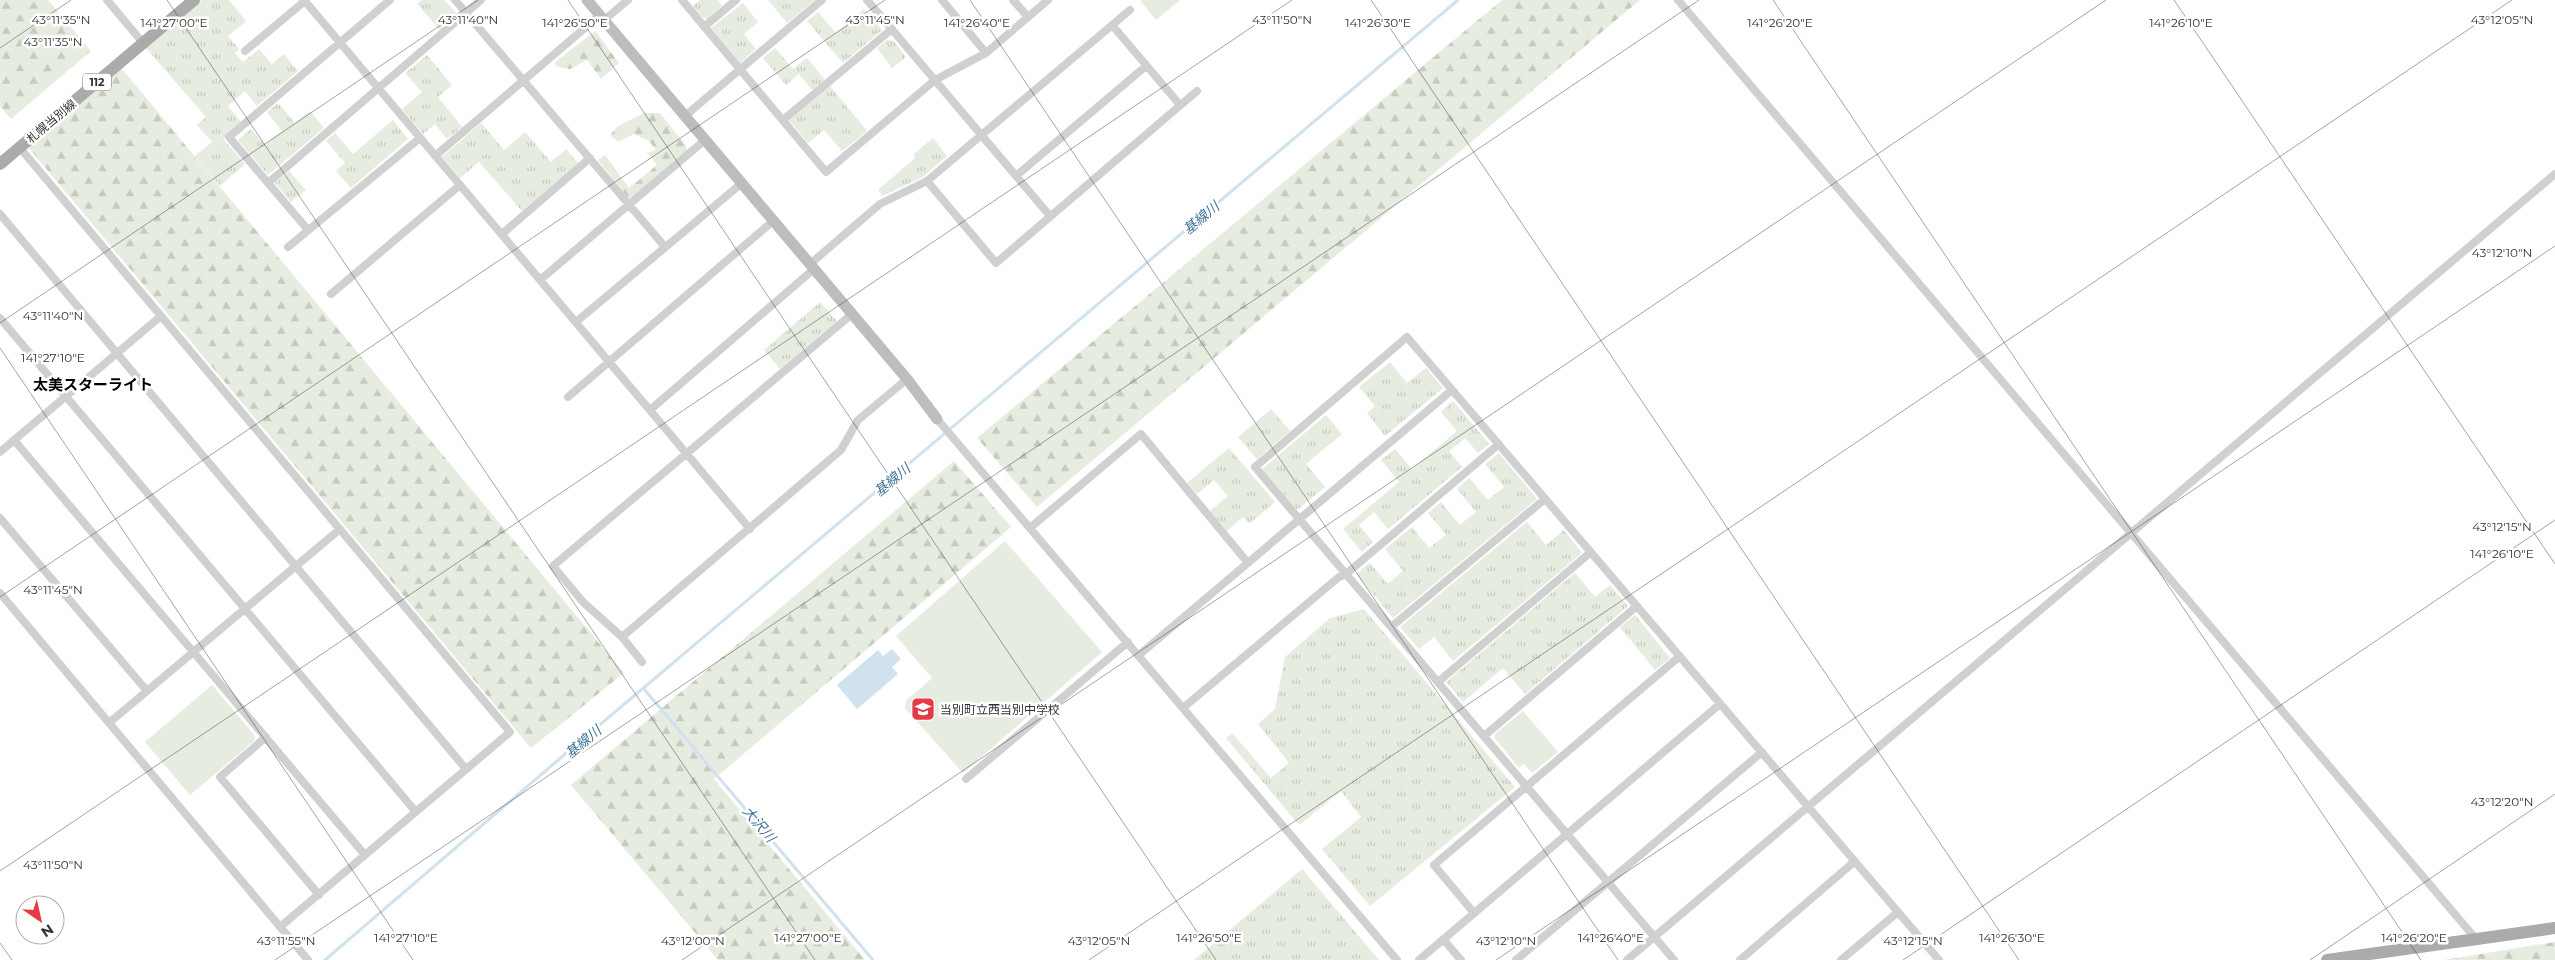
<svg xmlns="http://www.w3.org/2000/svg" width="2555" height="960" viewBox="0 0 2555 960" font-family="Montserrat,'Noto Sans JP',sans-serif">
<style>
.grass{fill:url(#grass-tufts)}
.forest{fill:url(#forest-firs)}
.park{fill:#e6ecdf}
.water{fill:#cfe2ee}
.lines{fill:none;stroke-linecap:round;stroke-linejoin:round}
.stream{stroke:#cfe2ee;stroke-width:3}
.street{stroke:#d0d0d0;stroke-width:8}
.secondary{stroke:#bdbdbd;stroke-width:11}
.primary{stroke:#ababab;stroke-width:12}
.ticks{fill:none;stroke:#333;stroke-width:1;stroke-opacity:0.45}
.labels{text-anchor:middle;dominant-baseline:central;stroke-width:5;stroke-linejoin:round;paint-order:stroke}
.shield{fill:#fff;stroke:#707070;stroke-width:1}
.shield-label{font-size:11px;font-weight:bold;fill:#333}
.street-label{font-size:12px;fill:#333;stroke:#fff}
.poi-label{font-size:12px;fill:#333;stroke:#fff;text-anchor:start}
.water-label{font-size:14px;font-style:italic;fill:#3f7597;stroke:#fff}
.quarter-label{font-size:15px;font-weight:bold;fill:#000;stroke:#fff}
.ticks-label{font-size:12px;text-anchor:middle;fill:#333;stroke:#fff;stroke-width:5;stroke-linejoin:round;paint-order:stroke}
</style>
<defs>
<pattern id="grass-tufts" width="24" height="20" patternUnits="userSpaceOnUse" patternTransform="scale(1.25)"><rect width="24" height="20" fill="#e6ecdf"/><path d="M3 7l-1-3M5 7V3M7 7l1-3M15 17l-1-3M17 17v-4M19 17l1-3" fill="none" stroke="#c6cbc0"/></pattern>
<pattern id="forest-firs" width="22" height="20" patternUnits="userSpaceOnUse" patternTransform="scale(1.25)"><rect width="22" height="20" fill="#e6ecdf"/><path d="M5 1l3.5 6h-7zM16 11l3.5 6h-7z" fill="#c6cbc0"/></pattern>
</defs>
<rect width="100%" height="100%" fill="#fff"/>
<path class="grass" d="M 202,0 L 229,0 L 246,21 L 228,36 L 239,49 L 235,53 L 243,62 L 259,49 L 272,64 L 284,54 L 298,71 L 257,106 L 245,91 L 228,106 L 241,122 L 223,139 L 245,164 L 220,186 L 195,156 L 212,142 L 197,125 L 206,117 L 146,48 Z
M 422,0 L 444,0 L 458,15 L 440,30 L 417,4 Z
M 700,0 L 718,0 L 722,6 L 707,19 L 702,17 L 693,6 Z
M 768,0 L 815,0 L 787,23 Z
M 743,3 L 758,22 L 744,34 L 756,49 L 740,63 L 711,28 Z
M 864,9 L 882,30 L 843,63 L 807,21 L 818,12 L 836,33 Z
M 887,40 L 894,41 L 906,57 L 892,68 L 877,48 Z
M 775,48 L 793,69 L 807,58 L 825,80 L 812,90 L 799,74 L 786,85 L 763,58 Z
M 427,55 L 452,85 L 438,97 L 462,127 L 447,139 L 435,124 L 423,134 L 402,109 L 422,92 L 405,73 Z
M 830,86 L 867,131 L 842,151 L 824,130 L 808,143 L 789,120 Z
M 278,103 L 295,123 L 310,111 L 324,128 L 268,175 L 238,140 L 251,129 L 265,145 L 282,131 L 267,112 Z
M 393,120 L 408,139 L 351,188 L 336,171 L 345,163 L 326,141 L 335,133 L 353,154 Z
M 481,123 L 504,150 L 525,132 L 551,162 L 566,149 L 578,163 L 522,211 L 479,162 L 460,178 L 442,157 Z
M 933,138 L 947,156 L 923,177 L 882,196 L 878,190 L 915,158 L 914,154 Z
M 289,171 L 306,190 L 291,202 L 275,183 Z
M 820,302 L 837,321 L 780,369 L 764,350 Z
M 1390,362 L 1407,383 L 1426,368 L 1443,388 L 1385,436 L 1367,413 L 1375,406 L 1359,387 Z
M 1453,401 L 1489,444 L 1478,453 L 1465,438 L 1449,451 L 1462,467 L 1388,529 L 1374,512 L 1359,525 L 1373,542 L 1362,552 L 1343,529 L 1399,482 L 1381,460 L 1395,449 L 1412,469 L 1457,431 L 1441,412 Z
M 1271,409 L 1290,431 L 1257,459 L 1238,437 Z
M 1326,415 L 1342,434 L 1306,464 L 1325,487 L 1297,510 L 1262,469 Z
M 1229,448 L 1275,502 L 1249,524 L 1243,517 L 1227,531 L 1210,511 L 1228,496 L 1214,480 L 1197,494 L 1187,483 Z
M 1499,453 L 1537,499 L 1393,618 L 1356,574 L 1370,563 L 1388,584 L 1403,571 L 1385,549 L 1412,527 L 1429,548 L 1446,535 L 1428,513 L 1441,502 L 1460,525 L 1476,512 L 1457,489 L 1469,478 L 1488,500 L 1504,487 L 1485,464 Z
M 1527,522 L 1546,545 L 1564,530 L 1582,553 L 1453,661 L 1434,637 L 1419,649 L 1400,627 Z
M 1575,573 L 1595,597 L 1610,585 L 1628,606 L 1525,694 L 1503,668 L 1463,702 L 1446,682 Z
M 1364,609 L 1515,787 L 1370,906 L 1322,849 L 1361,817 L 1341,791 L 1299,825 L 1226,738 L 1232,733 L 1271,778 L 1289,763 L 1258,724 L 1275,709 L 1285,657 L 1330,618 Z
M 1635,615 L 1670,658 L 1655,670 L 1620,627 Z
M 1302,869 L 1379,960 L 1194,960 Z"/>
<path class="forest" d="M 0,0 L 48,0 L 91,51 L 11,119 L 0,106 Z
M 1502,0 L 1640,0 L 1037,507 L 977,438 Z
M 595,31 L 619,63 L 601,79 L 587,60 L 570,69 L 557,67 L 554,63 Z
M 122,69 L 624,673 L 531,748 L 28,147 Z
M 644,113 L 660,113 L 686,146 L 687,151 L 634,197 L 628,198 L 598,160 L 605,155 L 629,188 L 657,165 L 647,153 L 656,150 L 649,141 L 634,134 L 618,142 L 610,135 L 617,127 Z
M 954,461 L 1011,527 L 714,779 L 865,960 L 718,960 L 571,785 Z
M 2555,942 L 2555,960 L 2444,960 Z"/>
<path class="park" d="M 1140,0 L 1180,0 L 1156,20 Z
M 1005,541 L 1102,652 L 963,773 L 905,708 L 906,701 L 932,678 L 896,636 Z
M 212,685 L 255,736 L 255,740 L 190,795 L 145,742 Z
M 1523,711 L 1558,752 L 1532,773 L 1524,764 L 1519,768 L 1495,738 L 1495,734 Z"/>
<path class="water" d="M 892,649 L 901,659 L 892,667 L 898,674 L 857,709 L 837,685 L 878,650 L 883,656 Z"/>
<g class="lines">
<path class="stream" d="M 644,689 L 873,960
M 325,960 L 564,755 L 1458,0"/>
<path class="street" d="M 107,0 L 143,43
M 304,0 L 750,529
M 455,0 L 665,247
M 682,0 L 826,172 L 935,80 L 986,53 L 1048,0
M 867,0 L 1050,216
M 942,0 L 986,53
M 1013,0 L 1028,17
M 1678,0 L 2476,939
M 604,20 L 628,0
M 1112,25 L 1180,105
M 704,27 L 736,0
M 245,51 L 306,0
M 685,116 L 822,0
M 783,120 L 892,29
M 20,148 L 510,732 L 280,927
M 435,156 L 600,15
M 1016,176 L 1146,66
M 927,181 L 996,263 L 1197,91
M 268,183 L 481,0
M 0,214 L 466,769
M 308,230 L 229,137 L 390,0
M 502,234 L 590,158
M 288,247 L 420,138
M 810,264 L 880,204 L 927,181 L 1130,10
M 540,280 L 705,140
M 331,294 L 460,185
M 0,318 L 416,812
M 576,322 L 742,183
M 568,397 L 773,221
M 650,410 L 814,269
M 937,419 L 1397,960
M 14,440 L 365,855
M 0,452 L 161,316
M 0,518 L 147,691
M 1031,527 L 1141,434 L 1248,563
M 0,593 L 308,960
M 1391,627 L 1545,499
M 622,637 L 841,450 L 858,420 L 907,379
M 1139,655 L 1452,390
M 642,662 L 622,637 L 583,602 L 553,566 L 852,314
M 1438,682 L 1591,552
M 1184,707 L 1339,577 L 1346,574 L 1499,444
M 110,722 L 340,529
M 1484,736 L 1637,606
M 266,737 L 220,777 L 319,895
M 966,779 L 1128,642
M 1474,913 L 1434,865 L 1680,656
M 1443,939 L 1461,960
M 1419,960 L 1720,704
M 1516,960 L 1762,752
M 1627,960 L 2555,174
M 1674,960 L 1255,467 L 1407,337 L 1939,960
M 1740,960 L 1855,861
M 1841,960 L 1898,912"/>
<path class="secondary" d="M 587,0 L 907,379 L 937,419"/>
<path class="primary" d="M 0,164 L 194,0
M 2327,960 L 2555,928"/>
</g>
<path class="ticks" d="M 167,0 L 815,960M 568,0 L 1216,960M 970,0 L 1618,960M 1371,0 L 2019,960M 1773,0 L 2421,960M 2174,0 L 2555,564M 0,48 L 71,0M 0,323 L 478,0M 0,348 L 413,960M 0,597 L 885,0M 0,871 L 1292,0M 0,943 L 12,960M 275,960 L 1699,0M 682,960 L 2106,0M 1089,960 L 2512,0M 1496,960 L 2555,246M 1903,960 L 2555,520M 2310,960 L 2555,794"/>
<defs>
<g id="school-square" transform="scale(1.25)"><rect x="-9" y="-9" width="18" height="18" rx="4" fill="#e63946" stroke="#fff"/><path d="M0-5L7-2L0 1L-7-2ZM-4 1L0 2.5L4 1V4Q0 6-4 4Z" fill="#fff"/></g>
</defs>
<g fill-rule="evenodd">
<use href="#school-square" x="923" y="709"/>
</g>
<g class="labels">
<rect class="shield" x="83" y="73.5" width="28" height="17" rx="4"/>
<g class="shield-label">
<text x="97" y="82">112</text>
</g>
<g class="street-label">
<text transform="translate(51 121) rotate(-40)">札幌当別線</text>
</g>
<g class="poi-label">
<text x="940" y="709">当別町立西当別中学校</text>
</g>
<g class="water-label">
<text transform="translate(1201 218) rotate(-40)">基線川</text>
<text transform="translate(892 480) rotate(-40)">基線川</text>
<text transform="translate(583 742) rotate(-40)">基線川</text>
<text transform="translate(759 824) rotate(50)">大沢川</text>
</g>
<g class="quarter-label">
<text x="93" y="384">太美スターライト</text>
</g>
</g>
<g class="ticks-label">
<text x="2502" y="24">43°12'05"N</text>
<text x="61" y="24">43°11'35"N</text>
<text x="468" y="24">43°11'40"N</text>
<text x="875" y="24">43°11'45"N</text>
<text x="1282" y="24">43°11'50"N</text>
<text x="174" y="27">141°27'00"E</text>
<text x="575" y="27">141°26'50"E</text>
<text x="977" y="27">141°26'40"E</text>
<text x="1378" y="27">141°26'30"E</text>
<text x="1780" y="27">141°26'20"E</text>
<text x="2181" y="27">141°26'10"E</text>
<text x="53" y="46">43°11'35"N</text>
<text x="2502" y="257">43°12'10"N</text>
<text x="53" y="320">43°11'40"N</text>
<text x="53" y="362">141°27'10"E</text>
<text x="2502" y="531">43°12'15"N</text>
<text x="2502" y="558">141°26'10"E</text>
<text x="53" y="594">43°11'45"N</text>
<text x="2502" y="806">43°12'20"N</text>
<text x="53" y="869">43°11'50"N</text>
<text x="406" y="942">141°27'10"E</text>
<text x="808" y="942">141°27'00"E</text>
<text x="1209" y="942">141°26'50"E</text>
<text x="1611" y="942">141°26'40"E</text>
<text x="2012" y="942">141°26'30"E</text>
<text x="2414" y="942">141°26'20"E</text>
<text x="286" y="945">43°11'55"N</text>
<text x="693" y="945">43°12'00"N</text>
<text x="1099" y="945">43°12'05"N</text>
<text x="1506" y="945">43°12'10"N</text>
<text x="1913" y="945">43°12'15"N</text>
</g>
<g transform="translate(40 920) rotate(146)"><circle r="24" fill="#ffffff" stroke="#adadad"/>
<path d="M0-4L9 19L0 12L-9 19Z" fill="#e63946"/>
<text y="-8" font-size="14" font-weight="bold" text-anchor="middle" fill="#333333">N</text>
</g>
</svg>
